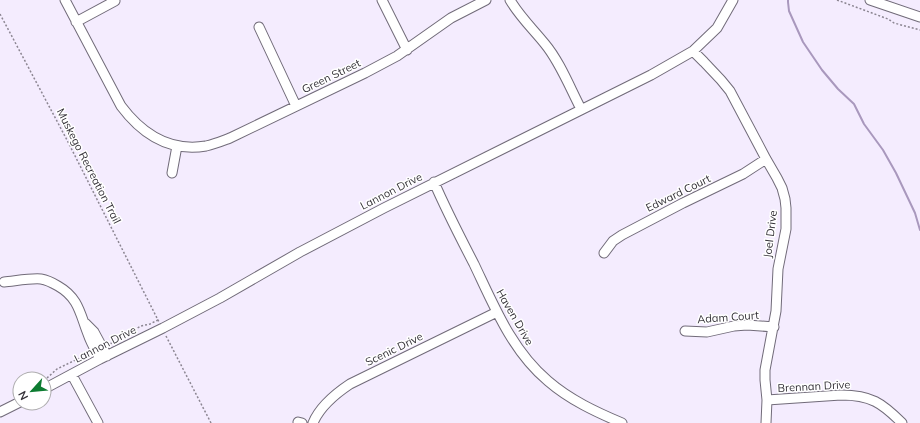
<svg xmlns="http://www.w3.org/2000/svg" width="920" height="423" viewBox="0 0 920 423" font-family="Mulish,sans-serif">
<style>
.lines{fill:none;stroke-linecap:round;stroke-linejoin:round}
.stream{stroke:#a998bd;stroke-width:2}
.minor-casing{stroke:#716b79;stroke-width:11}
.path{stroke:#8c8692;stroke-width:1.5;stroke-dasharray:2 2;stroke-linecap:butt}
.minor{stroke:#fff;stroke-width:9}
.labels{text-anchor:middle;dominant-baseline:central;stroke-width:3;stroke-linejoin:round;paint-order:stroke}
.street-label{font-size:11px;fill:#343138;stroke:#fff}
</style>
<rect width="100%" height="100%" fill="#f4ecfe"/>
<g class="lines">
<path class="stream" d="M 788,0 L 788,2 L 789,11 L 803,42 L 822,70 L 838,89 L 854,104 L 864,124 L 883,150 L 896,173 L 915,213 L 920,230"/>
<g class="minor-casing">
<path id="minor" d="M 65,0 L 121,106 C 142,134 170,152 206,146 C 215,144 222,141 230,138 L 365,73 L 397,56 L 451,18 L 486,0
M 382,0 L 407,50
M 510,0 C 520,17 533,29 545,44 C 560,62 570,88 581,109
M 870,0 L 920,17
M 76,22 L 115,1
M 259,27 L 296,106
M 693,51 L 704,62 L 721,80 L 730,91 L 766,159 L 777,178 L 782,188 L 785,199 L 786,208 L 786,229 L 778,269 L 776,311 L 765,370 L 765,380 L 767,400 L 766,423
M 172,173 L 177,146
M 434,182 C 446,210 460,237 474,264 C 494,306 512,351 548,381 C 570,400 596,412 622,423
M 604,253 L 613,241 L 622,235 L 683,203 L 743,174 L 766,159
M 4,282 C 15,281 31,278 41,279 C 47,280 53,283 58,286 C 79,298 80,314 88,334 C 91,343 96,351 100,359
M 85,323 L 94,332 L 107,356
M 685,331 L 707,332 L 734,326 L 747,325 L 774,327
M 72,375 L 98,423
M 44,389 L 100,359 L 163,328 L 220,298 L 300,252 L 384,208 L 651,75 L 693,51 L 717,28 L 733,0
M 767,400 L 841,395 C 871,395 882,403 902,423
M 0,412 L 20,402
M 298,422 L 302,423
M 313,423 C 320,406 335,394 350,384 L 497,312"/>
</g>
<path class="path" d="M 837,0 L 888,19 L 894,23 L 920,30
M 0,14 L 67,140 L 159,322
M 166,336 L 211,423
M 110,344 L 141,326 L 150,324 L 158,320
M 47,378 L 57,369 L 88,354"/>
<use href="#minor" class="minor"/>
</g>
<g class="labels">
<g class="street-label">
<text transform="translate(331 76) rotate(-26)">Green Street</text>
<text transform="translate(89 166) rotate(63)">Muskego Recreation Trail</text>
<text transform="translate(391 191) rotate(-27)">Lannon Drive</text>
<text transform="translate(678 193) rotate(-26)">Edward Court</text>
<text transform="translate(770 234) rotate(-83)">Joel Drive</text>
<text transform="translate(515 317) rotate(60)">Haven Drive</text>
<text transform="translate(728 317) rotate(-4)">Adam Court</text>
<text transform="translate(105 344) rotate(-27)">Lannon Drive</text>
<text transform="translate(394 349) rotate(-26)">Scenic Drive</text>
<text transform="translate(814 386) rotate(-3)">Brennan Drive</text>
</g>
</g>
<g transform="translate(32 391) rotate(243)"><circle r="19" fill="#ffffff" stroke="#aeadaf"/>
<path d="M0-3L7 15L0 10L-7 15Z" fill="#0d7c31"/>
<text y="-6" font-size="11" font-weight="bold" text-anchor="middle" fill="#343138">N</text>
</g>
</svg>
